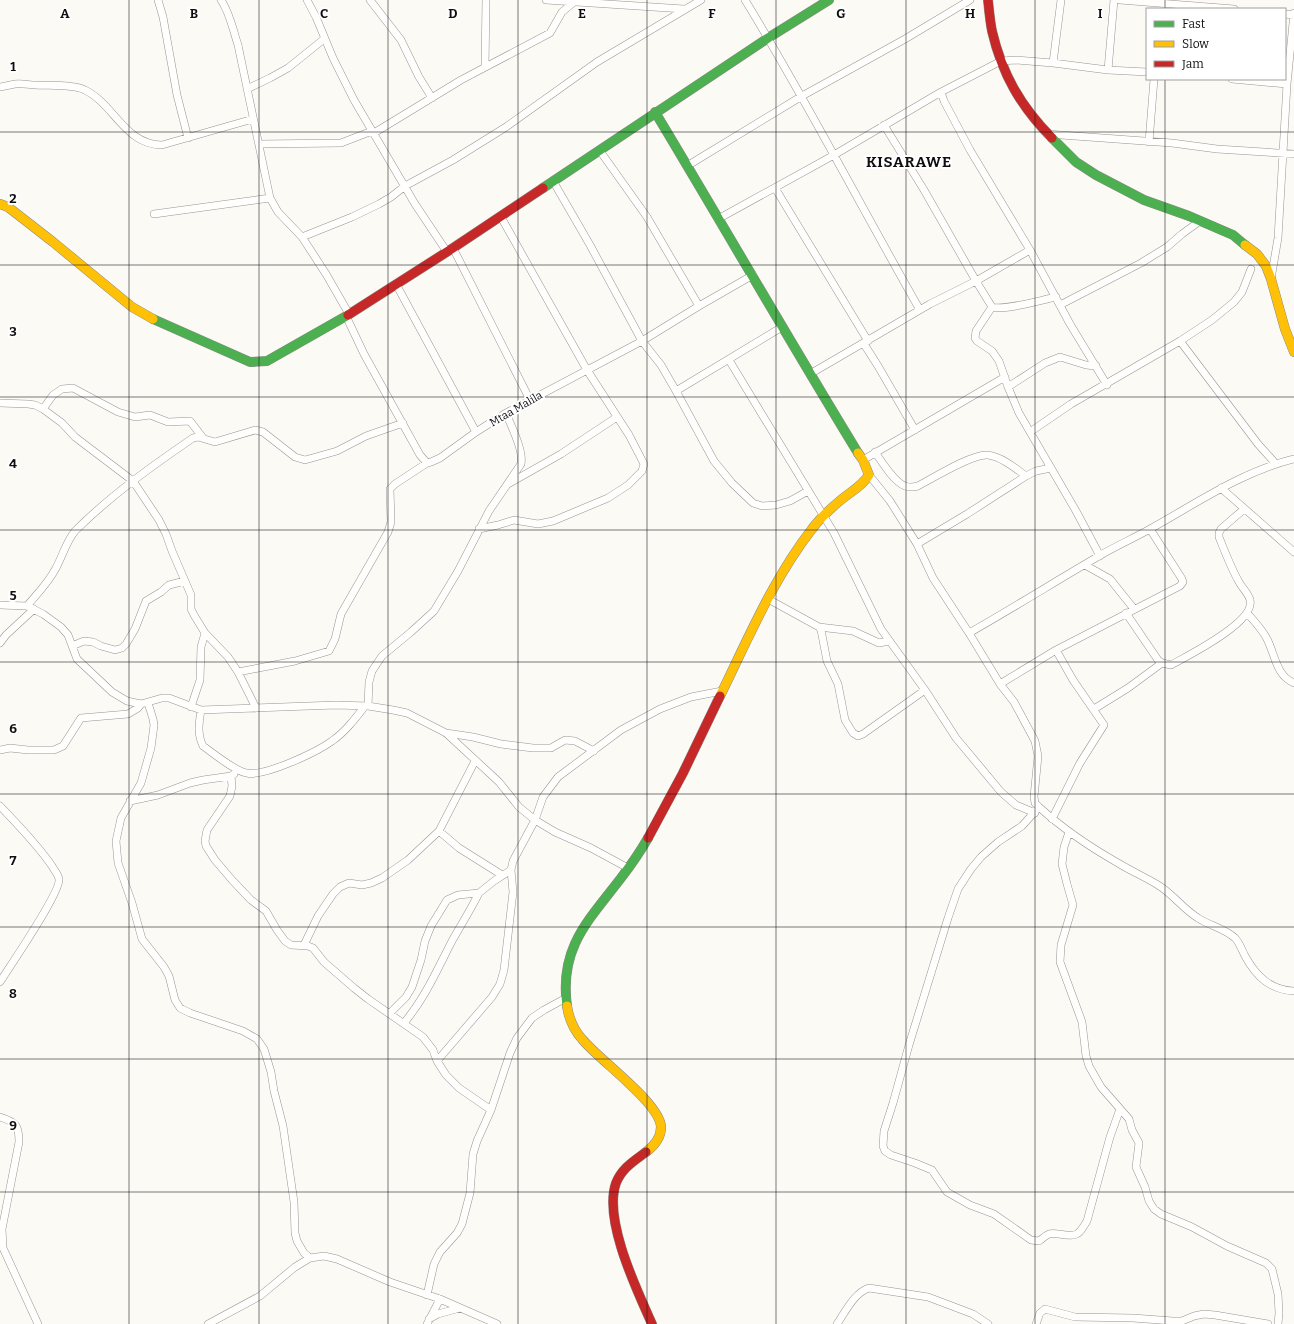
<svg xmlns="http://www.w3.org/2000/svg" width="1294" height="1324" viewBox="0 0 1294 1324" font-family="Bitter,serif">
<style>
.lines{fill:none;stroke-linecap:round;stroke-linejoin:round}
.street-casing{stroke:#969592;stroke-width:8}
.fast-casing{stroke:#8c8b89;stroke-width:10}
.slow-casing{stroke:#8c8b89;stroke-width:10}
.jam-casing{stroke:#8c8b89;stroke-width:10}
.street{stroke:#fffefd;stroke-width:7}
.fast{stroke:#4caf50;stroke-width:9}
.slow{stroke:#ffc107;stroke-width:9}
.jam{stroke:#c62828;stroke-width:9}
.grid{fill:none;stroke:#0f0f0f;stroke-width:1;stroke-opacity:0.55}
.labels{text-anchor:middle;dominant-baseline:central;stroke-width:4;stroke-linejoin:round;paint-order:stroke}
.street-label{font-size:11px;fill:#0f0f0f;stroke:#fff}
.district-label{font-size:15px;font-weight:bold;letter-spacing:1px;fill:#0f0f0f;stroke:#fff}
.grid-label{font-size:13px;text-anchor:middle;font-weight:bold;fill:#0f0f0f;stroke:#fff;stroke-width:4;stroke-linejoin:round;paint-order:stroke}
</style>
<rect width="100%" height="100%" fill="#fcfaf4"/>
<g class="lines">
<g class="street-casing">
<path id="street" d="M 158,0 L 163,17 L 177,95 L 188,138
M 221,0 C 230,13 233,30 238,45 L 270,198 L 278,212 L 302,237 L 326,274 L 349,314
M 307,0 L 316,17 L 333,58 L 354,100 L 415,204 L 447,252
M 370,0 L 401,40 L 419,77 L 432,98
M 546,0 L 684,9
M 745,0 C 807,101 861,207 920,310
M 1120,0 L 1234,9
M 1285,14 L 1294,15
M 1053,63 L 1061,0
M 485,67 L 486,0
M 1108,70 L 1114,0
M 1232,79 L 1287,84
M 0,87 C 5,86 10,85 15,84 C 22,83 29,85 36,85 C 51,86 71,84 85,90 C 114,104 125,145 162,145 L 253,119
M 247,89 L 270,78 L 288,68 L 324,39
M 941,92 L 944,101 L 970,150 L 1030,250 L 1070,324 L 1107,385
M 884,125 L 924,190 L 976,281 L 992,307 C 1004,311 1041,300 1056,297
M 374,133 L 461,80 L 550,33 L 562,12 L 574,2
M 1047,134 L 1172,143 L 1217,149 L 1294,154
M 1149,142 L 1154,79
M 259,144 L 341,143 L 372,131
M 600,151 L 647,217 L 699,306
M 687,166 L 802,96 L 905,39 L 970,0
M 553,181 L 590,245 L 642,341 L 661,365 L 676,391 L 714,461 L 732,483 L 753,503 L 762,506 L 776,505 L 790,501 L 808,491
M 775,188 L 868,341
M 154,214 L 270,198
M 718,219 L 834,155 L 941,92 L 1001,61 L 1016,60 L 1053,63 L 1108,70 L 1147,72
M 302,237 L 352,217 L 379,204 L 391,197 L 405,186 L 453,160 L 506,127 L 597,62 L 701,0
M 453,248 L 530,400
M 1271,279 L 1278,238 L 1287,84 L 1294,13
M 396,284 L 476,432
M 1060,305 L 1141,263 L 1167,247 L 1182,234 L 1200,221
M 992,307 L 976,331 L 975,338 L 977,341 L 992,351 L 999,361 L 1008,387 L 1019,413 L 1076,511 L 1100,556
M 346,316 L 364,354 L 420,455 L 427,463 L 431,462 L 440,458 L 476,432 L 506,413 L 642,341 L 699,306 L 753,275
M 1180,341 L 1258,444 L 1276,464
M 864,344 L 878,366 L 915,430
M 729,360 L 834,533 L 881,629 L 925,690 L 956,738 L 1001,792 L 1016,805 L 1035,813
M 810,374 L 930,304 L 976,281 L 1030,250
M 1008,387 L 1045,363 L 1060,357 L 1086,365 L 1096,366
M 676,391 L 782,327
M 0,403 L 28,404 L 35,405 L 43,409 L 62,423 L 75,437 L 133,481 L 159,520 L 166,534 L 172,551 L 191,595 L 191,609 L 194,615 L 205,633 L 228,657 L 238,672 L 256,708
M 43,409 L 53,395 L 62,389 L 73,388 L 118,412 L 135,417 L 150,415 L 168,422 L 190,421 L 203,438
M 1030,432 L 1071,404 L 1180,341 L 1212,320 L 1234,302 L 1242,292 L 1251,269
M 875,452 C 882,462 894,482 905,486 C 909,488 914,487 918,486 C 933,478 973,453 988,455 C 1002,457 1015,468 1026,476
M 863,460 L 1005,377
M 869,475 L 890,501 L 917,544 L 933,578 L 969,633 L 1000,684 L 1014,702 L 1035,741 L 1038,756 L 1034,797 L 1035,803 L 1039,807 C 1063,829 1090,847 1118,863 C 1131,871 1145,877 1158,885 C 1173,894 1183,909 1198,918 C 1210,926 1224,928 1235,938 C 1239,942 1242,950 1245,956 C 1256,976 1270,990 1294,991
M 508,484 L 561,454 L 617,417
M 1221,488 L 1294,552
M 479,529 L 498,525 L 514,520 L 538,524 L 553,521 L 608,498 L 628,485 L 642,471 L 644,464 L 629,435 L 587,370 L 501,217
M 917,544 L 967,514 L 1026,476 L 1036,471 L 1051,468
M 1085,565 L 1110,579 L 1134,609
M 768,599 L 819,627 L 821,630 L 827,661 L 838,684 L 845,720 L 853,733 L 858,736 L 863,734 L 925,690
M 0,605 L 27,606 L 43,614 L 61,627 L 68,635 L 77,659 L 112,692 L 127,701 L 141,704 L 162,698 L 169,698 L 201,710 L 336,705 L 368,706 L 393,710 L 407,713 L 446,733 L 499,782 L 519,807 L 535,820 L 555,832 L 591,848 L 628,868
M 27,606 C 37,594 49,582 56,568 C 63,555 66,542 75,531 C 110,496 152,466 193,438 L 198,437 L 215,442 L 255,430 L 263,432 L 295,457 L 305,460 L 337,451 L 366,436 L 403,423
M 1126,613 L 1158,660 L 1162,663 L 1171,665 C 1187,656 1256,622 1250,600 C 1249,594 1242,588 1239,582 C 1231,568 1225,552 1219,537 L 1219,533 L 1221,529 L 1244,509
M 1247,613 C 1254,621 1262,629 1267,639 C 1275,654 1276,676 1294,683
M 819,627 L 853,631 L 879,643 L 889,641
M 969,633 C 1013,608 1056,581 1099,556 C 1116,546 1134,538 1150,529 C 1197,503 1241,472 1294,459
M 0,643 L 6,635 L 34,609
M 72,646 L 84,641 L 93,642 L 101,646 L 115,650 L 122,648 L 126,644 L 135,629 L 146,601 L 161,592 L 169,585 L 185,581
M 238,672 L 295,661 L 329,651 L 335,639 L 341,614 L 388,532 L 391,522 L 390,489 L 395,484 L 427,463
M 1000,684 L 1056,650 L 1180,586 L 1183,582 L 1182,579 L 1150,529
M 148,703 L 153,719 L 154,725 L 151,748 L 141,783 L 121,818 L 116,841 L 118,863 L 132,903 L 142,939 L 164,967 L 169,976 L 175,1000 L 180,1008 L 190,1013 L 243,1031 L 257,1039 L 264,1049 L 271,1072 L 274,1091 L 283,1126 L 294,1202 L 295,1233 L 297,1241 L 304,1253 L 310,1258
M 368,706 L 369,682 L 372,671 L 382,656 L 411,632 L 434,611 L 458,571 L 489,511 L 521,464 C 524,451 511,426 506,413
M 191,707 L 200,680 L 201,647 L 205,633
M 1094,709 L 1128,688 L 1162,663
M 201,710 C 199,723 197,734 203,746 C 213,753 236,772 247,773 C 264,777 317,752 332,741 C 345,732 355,719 365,706
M 446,733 L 473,737 L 501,744 L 533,748 L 551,748 L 565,740 L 575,741 L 594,751
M 0,750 L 10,748 L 28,750 L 54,750 L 63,746 L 81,718 L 128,714 L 138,708 L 141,704
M 231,776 L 232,786 L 230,796 L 207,830 L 205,841 L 206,846 L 215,860 L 232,880 L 251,900 L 266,911 L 277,930 L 285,941 L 291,945 L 308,946 L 313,948 L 324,962 L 354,988 L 368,999 L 423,1037 L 433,1050 L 437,1061 L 446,1075 L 459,1088 L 491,1110
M 130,801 L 158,795 L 190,783 L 203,780 L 231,776 L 234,774
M 0,806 C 18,825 37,844 52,866 C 54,870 58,874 59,879 C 61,892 10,966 0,982
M 1039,807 L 1022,826 L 998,842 L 981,857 L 971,869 L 958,889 L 948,918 L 909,1045 L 893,1103 L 884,1131 L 883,1146 L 885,1151 L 891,1155 L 915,1163 L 932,1170 L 947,1192 L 970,1205 L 994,1214 L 1031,1240 L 1039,1241 C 1042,1239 1046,1235 1049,1234 C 1053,1233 1056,1234 1059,1234 C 1077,1237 1078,1236 1087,1221 L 1110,1137 L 1120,1109
M 1052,819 L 1080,763 L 1104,725 L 1073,680 L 1056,650
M 439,831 L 459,848 L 502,875
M 1069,832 L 1064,847 L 1062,864 L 1067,884 L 1073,905 L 1061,945 L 1060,962 L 1082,1022 L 1086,1056 L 1089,1066 L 1101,1087 L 1129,1119 L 1132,1130 L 1139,1143 L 1136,1167 L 1145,1187 L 1149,1201 L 1154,1209 L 1161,1214 L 1192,1227 L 1227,1246 L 1266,1263 L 1272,1269 L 1278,1294 L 1279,1313 L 1278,1324
M 304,945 L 318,916 L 333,894 L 340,887 L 349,883 L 362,885 L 371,883 L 382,878 L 408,860 L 439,831 L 475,761
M 390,1013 L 406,997 L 412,987 L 421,960 L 425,941 L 431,926 L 447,900 L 458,895 L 479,893 L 494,881 L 511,870
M 404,1023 C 425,998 437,970 452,941 C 461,925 471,909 479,893
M 437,1061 L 492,997 L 500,984 L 504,970 L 513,892 L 511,870 L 513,861 L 535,820 L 543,797 L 558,777 L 621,730 L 660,709 L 691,697 L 722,691
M 0,1117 C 16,1122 19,1125 19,1142 L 2,1229 L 3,1248 L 38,1324
M 427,1295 L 434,1264 L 440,1252 L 457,1233 L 462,1224 L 470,1193 L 473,1154 L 477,1141 L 491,1110 L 510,1053 L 517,1038 L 532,1018 L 544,1010 L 566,998
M 429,1319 L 438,1314 L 460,1308
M 208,1324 L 260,1296 L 295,1267 L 310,1258 L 324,1256 L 337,1259 L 390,1282 L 440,1299 L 497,1324
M 427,1324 L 440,1299
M 837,1324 C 846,1311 854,1293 869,1288 L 928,1297 L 973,1314 L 988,1324
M 1036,1324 L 1040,1313 L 1045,1309 L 1075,1317 L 1133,1318 L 1173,1321 L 1182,1321 L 1194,1316 L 1204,1314 L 1215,1315 L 1268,1324"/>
</g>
<g class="fast-casing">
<path id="fast" d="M 655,112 C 723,225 789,340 858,453
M 1052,138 L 1076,162 L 1096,175 L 1144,200 L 1189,216 L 1233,235 L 1245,245
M 543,188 L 768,38 L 829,0
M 153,319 L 250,362 L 267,361 L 348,315
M 567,1006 C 559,948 588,921 621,878 C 631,865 640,852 648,838"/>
</g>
<g class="slow-casing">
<path id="slow" d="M 0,204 L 8,207 L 53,242 L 132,307 L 153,319
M 1245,245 L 1257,254 L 1266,266 L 1271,279 L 1285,329 L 1294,352
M 720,696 C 748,639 773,579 812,529 C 820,518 831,508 842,499 C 852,491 862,486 869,475 L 863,460 L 858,453
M 567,1006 C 569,1019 573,1029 582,1039 C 599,1060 660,1103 661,1127 C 661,1138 654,1146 646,1152"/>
</g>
<g class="jam-casing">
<path id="jam" d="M 988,0 C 989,10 990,21 992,31 C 1002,74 1021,107 1052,138
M 348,315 L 453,248 L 543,188
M 648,838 L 683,773 L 720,696
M 646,1152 C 634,1161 622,1168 616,1183 C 603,1220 637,1290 652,1324"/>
</g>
<use href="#street" class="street"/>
<use href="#fast" class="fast"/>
<use href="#slow" class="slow"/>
<use href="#jam" class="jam"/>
</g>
<path class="grid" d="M 129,0 L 129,1324M 259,0 L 259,1324M 388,0 L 388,1324M 518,0 L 518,1324M 647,0 L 647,1324M 776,0 L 776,1324M 906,0 L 906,1324M 1035,0 L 1035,1324M 1165,0 L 1165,9M 1165,79 L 1165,1324M 0,132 L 1294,132M 0,265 L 1294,265M 0,397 L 1294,397M 0,530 L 1294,530M 0,662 L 1294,662M 0,794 L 1294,794M 0,927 L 1294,927M 0,1059 L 1294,1059M 0,1192 L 1294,1192"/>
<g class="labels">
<g class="street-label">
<text transform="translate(516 409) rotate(-30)">Mtaa Malila</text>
</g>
<g class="district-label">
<text x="909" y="162">KISARAWE</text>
</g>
</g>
<g class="grid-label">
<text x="65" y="18">A</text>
<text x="194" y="18">B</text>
<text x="324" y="18">C</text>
<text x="453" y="18">D</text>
<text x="582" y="18">E</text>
<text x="712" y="18">F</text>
<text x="841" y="18">G</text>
<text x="970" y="18">H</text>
<text x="1100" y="18">I</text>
<text x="13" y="71">1</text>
<text x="13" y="203">2</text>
<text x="13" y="336">3</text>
<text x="13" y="468">4</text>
<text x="13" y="600">5</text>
<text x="13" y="733">6</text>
<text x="13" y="865">7</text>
<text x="13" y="998">8</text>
<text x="13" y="1130">9</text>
</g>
<rect x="1146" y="8" width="140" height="72" fill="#ffffff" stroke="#9f9f9f"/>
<rect x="1154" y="21" width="20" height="6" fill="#4caf50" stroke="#9f9f9f"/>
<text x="1182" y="28" font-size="12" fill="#0f0f0f">Fast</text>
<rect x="1154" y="41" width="20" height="6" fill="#ffc107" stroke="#9f9f9f"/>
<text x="1182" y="48" font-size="12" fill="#0f0f0f">Slow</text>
<rect x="1154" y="61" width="20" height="6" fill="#c62828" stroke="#9f9f9f"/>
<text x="1182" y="68" font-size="12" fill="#0f0f0f">Jam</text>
</svg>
